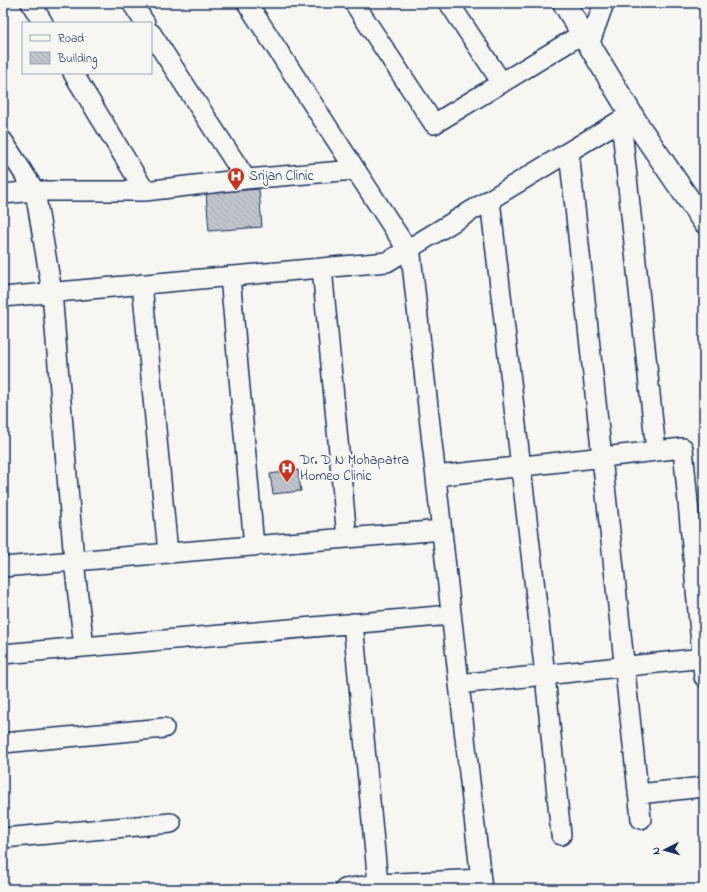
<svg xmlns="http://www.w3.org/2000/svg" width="707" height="892" viewBox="0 0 707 892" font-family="'Indie Flower',sans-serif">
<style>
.building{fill:url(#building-back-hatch);stroke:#1b2f5e}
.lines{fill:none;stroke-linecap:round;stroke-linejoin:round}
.minor-casing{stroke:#1b2f5e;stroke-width:22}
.tertiary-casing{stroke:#1b2f5e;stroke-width:25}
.minor{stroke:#f6f6f2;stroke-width:19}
.tertiary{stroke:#f6f6f2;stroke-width:22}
.labels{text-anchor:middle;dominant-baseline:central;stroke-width:4;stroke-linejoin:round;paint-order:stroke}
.poi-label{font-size:14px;fill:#1b2f5e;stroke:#f6f6f2;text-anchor:start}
</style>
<defs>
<pattern id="building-back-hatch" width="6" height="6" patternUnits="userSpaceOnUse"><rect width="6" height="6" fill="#c0c4cd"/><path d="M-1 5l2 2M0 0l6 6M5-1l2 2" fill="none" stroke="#a4a9b2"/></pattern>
</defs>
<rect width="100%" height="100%" fill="#f6f6f2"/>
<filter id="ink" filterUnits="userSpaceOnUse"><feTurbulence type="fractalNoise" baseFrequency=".025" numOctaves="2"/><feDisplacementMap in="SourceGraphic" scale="8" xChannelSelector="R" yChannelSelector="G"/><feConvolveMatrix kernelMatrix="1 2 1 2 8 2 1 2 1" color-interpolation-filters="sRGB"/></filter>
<g filter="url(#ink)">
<path class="building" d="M 259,189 L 262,227 L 209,231 L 206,193 Z
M 298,470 L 301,491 L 273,494 L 270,474 Z"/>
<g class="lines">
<g class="minor-casing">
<path id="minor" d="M 31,3 L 43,23
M 132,3 L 145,23
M 247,3 L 411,255 L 482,889
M 354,3 L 434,124 L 582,34
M 449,3 L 502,83
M 151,33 L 246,179
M 589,45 L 604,3
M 73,73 L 145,191
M 621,120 L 656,451
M 3,141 L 35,191 L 52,292 L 74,561 L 84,647
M 569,152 L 641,819
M 3,194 L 35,191 L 145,191 L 246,179 L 355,170
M 490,200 L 545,675 L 561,835
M 322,268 L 347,538
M 230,276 L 254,546
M 142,284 L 168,553
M 3,297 L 387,262 L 631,114
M 436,476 L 683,448 L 704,677
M 3,567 L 442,530
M 353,623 L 378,884
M 3,654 L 451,615
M 459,684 L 704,658
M 3,743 L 164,728
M 638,794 L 704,787
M 3,838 L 171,823
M 345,889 L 378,884 L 481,879"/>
</g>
<g class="tertiary-casing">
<path id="tertiary" d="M 564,3 L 639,127 L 704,222"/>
</g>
<use href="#minor" class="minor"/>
<use href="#tertiary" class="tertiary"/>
</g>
</g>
<defs>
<g id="hospital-pin" transform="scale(0.9)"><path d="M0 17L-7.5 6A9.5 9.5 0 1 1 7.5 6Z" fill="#c8321e" stroke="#f6f6f2"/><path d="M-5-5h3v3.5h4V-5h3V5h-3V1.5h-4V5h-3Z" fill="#fff"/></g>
</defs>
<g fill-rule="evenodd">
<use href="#hospital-pin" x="236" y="176"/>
<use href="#hospital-pin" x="287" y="468"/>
</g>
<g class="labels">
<g class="poi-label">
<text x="249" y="176">Srijan Clinic</text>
<text x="300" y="460">Dr. D N Mohapatra<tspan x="300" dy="16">Homeo Clinic</tspan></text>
</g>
</g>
<rect width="707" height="892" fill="none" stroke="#f6f6f2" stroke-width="16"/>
<rect x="8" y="8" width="691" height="876" fill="none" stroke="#1b2f5e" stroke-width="1.5" filter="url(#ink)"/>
<rect x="22" y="22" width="130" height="52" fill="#f6f6f2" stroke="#9ea6b7"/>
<rect x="30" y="35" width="20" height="6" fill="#f6f6f2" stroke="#9ea6b7"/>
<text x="58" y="42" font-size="12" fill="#1b2f5e">Road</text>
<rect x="30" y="52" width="20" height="12" fill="url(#building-back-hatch)" stroke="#9ea6b7"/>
<text x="58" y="62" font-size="12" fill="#1b2f5e">Building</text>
<g transform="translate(665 850) rotate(264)" stroke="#f6f6f2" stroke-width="3" paint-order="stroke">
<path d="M0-3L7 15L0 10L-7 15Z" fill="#1b2f5e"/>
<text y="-6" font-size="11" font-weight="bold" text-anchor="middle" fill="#1b2f5e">N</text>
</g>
</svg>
